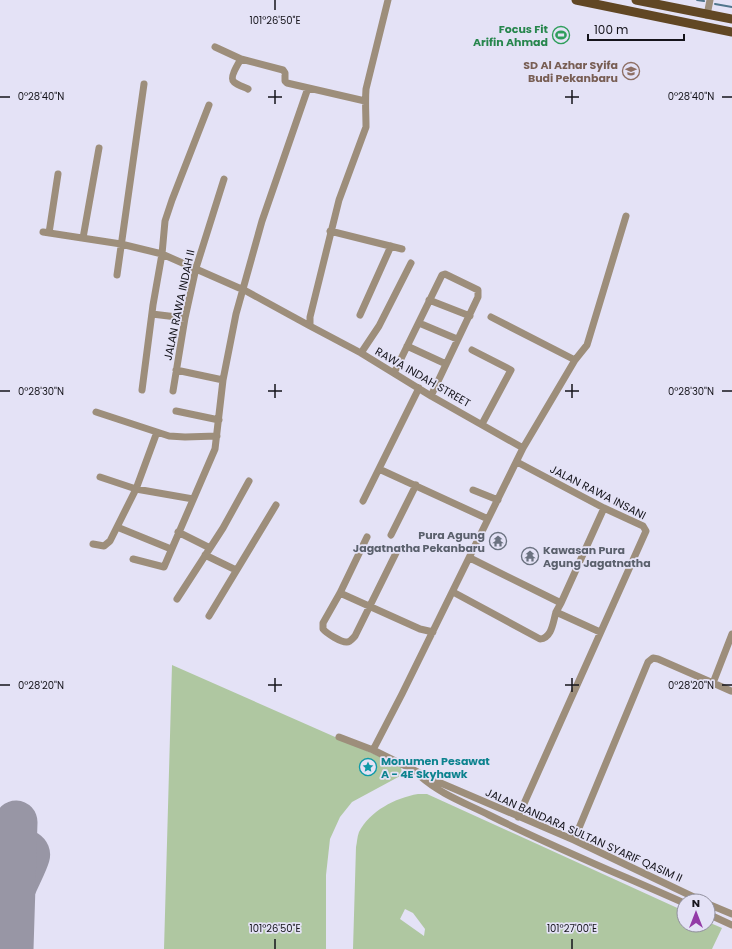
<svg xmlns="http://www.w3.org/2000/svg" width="732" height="949" viewBox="0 0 732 949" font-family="Poppins,sans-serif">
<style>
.green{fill:#afc7a1;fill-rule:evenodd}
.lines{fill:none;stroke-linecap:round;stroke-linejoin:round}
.stream{stroke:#50758c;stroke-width:2}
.taxiway{stroke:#9896a5;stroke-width:17}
.runway{stroke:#9896a5;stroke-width:43}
.minor{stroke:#9d8e7b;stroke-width:7}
.major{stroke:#614724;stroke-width:9}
.ticks{fill:none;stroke:#15141b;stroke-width:1.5}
.labels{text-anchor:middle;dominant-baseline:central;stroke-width:3.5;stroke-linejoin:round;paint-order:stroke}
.leisure-label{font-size:11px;font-weight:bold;fill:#27864d;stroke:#e4e2f6;text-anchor:end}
.education-label{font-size:11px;font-weight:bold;fill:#785e54;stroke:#e4e2f6;text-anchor:end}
.street-label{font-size:11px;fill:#15141b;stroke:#e4e2f6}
.worship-label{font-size:11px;font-weight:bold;fill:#5b616d;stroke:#e4e2f6;text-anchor:end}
.culture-label{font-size:11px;font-weight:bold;fill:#0d838f;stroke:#e4e2f6;text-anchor:start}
.ticks-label{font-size:10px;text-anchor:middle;fill:#15141b;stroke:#e4e2f6;stroke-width:3.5;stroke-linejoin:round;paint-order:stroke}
</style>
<rect width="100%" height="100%" fill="#e4e2f6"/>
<path class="green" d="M 172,665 L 401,766 L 402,775 L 352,802 L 340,817 L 330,839 L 326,875 L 326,949 L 164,949 Z
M 418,794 L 427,794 L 438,799 L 684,911 L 684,925 L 708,925 L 708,922 L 722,928 L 712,949 L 353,949 L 356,847 C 357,843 357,837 359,832 C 370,811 395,798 418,794 ZM 405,909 L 413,913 L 425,929 L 424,936 L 400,919 Z"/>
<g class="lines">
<path class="stream" d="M 697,0 L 704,1
M 715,4 L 732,7"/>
<path class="taxiway" d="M 12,949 C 16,932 18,914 24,899 C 28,887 38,870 41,859 C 43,852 40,845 34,841 C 29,838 22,836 16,837 C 0,841 10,882 13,897"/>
<path class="runway" d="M 12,949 L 16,822"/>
<path class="minor" d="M 388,0 L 366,89 C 365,102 366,114 366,127 L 339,200 L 310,317 L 310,326 L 361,353 L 431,396 L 523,448
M 707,15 L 710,0
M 215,47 L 241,59 L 283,70 L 285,73 L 285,81 L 287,83 L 365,101
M 241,59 C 238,64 229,78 234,82 C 237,85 244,87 248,89
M 330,231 L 402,249
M 43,232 L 121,244 L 162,254 L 246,291 L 310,326
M 49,233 L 58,174
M 83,238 L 99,148
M 117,275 L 144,84
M 429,300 L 470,316
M 152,314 L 185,318
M 360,315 L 391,246
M 491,317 L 575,360
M 419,323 L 457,339
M 407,346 L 446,364
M 472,350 L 511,370 L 482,424
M 361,353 L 379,326 L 411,263
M 176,370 L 223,380
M 394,373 L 442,275 L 445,274 L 478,290 L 478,297 L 431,396
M 142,390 L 153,305 L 162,254 L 165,221 L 172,200 L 209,105
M 173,391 L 185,318 L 196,268 L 224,179
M 176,411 L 219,420
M 96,412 L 169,436 L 185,437 L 217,436
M 517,462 L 604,508 L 643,526 L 646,531 L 518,817
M 379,469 L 488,519
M 100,477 L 136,489 L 193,499
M 473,490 L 498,500
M 363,501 L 419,388
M 117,527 L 171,549
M 178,532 L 210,548
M 391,535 L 416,485
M 367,537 L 340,593 L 323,623 L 323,629 C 326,633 342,643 347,642 C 350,642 353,638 355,636 L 397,551
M 93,544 L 104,546 L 110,541 L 136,489 L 157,432
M 205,555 L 236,570
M 470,558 L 561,603 L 556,612 L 600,632
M 133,559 L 164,567 L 215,449 L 223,380 L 236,314 L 262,221 L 308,88
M 453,592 L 540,639 C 552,638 553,622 556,612
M 340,593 L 420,629 L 433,632
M 177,599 L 223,528 L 249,481
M 561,603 L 604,508
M 209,616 L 276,505
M 713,683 L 731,691
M 339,737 L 373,750 L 436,781 L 574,840 L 702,901
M 373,750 L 402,694 L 523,448 L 575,360 L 587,345 L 626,216
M 420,776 C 440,794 465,803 489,815 C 553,847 619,874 684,903
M 574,840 L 648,662 L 653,658 L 658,659 L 713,683 L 732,634
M 708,904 L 732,914
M 708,914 L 732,925"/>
<path class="major" d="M 576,0 L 732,32
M 636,0 L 732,19"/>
</g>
<path class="ticks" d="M 275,0 L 275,10M 275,90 L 275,104M 572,90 L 572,104M 0,97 L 10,97M 268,97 L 282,97M 565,97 L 579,97M 722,97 L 732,97M 275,384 L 275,398M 572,384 L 572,398M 0,391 L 10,391M 268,391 L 282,391M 565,391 L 579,391M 722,391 L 732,391M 275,678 L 275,692M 572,678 L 572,692M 0,685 L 10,685M 268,685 L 282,685M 565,685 L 579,685M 722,685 L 732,685M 275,939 L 275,949M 572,939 L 572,949"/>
<defs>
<g id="stadium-ring" transform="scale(0.9)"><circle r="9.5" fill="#e4e2f6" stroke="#2e9e5b" stroke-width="1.5"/><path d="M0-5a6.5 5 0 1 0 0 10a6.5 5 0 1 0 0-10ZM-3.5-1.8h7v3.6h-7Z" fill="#2e9e5b"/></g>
<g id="school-ring" transform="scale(0.9)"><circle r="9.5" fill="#e4e2f6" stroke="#8d6e63" stroke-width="1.5"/><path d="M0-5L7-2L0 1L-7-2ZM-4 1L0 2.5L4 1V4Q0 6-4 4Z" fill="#8d6e63"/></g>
<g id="temple-ring" transform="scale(0.9)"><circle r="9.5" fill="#e4e2f6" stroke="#6b7280" stroke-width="1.5"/><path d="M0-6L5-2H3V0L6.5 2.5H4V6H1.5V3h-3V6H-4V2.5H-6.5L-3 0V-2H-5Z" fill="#6b7280"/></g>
<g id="sight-ring" transform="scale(0.9)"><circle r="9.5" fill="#e4e2f6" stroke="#0f9aa8" stroke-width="1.5"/><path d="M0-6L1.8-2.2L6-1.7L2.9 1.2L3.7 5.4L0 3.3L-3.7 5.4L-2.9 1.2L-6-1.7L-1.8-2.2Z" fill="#0f9aa8"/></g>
</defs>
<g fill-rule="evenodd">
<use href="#stadium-ring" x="561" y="35"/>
<use href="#school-ring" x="631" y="71"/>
<use href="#temple-ring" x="498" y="541"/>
<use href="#temple-ring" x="530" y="556"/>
<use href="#sight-ring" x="368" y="767"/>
</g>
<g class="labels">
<g class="leisure-label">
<text x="548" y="29">Focus Fit<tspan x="548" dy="13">Arifin Ahmad</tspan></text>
</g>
<g class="education-label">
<text x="618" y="65">SD Al Azhar Syifa<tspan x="618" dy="13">Budi Pekanbaru</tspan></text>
</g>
<g class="street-label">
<text transform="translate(179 305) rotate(-78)">JALAN RAWA INDAH II</text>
<text transform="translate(423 377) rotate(30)">RAWA INDAH STREET</text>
<text transform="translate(598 492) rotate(27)">JALAN RAWA INSANI</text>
<text transform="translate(584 835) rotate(24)">JALAN BANDARA SULTAN SYARIF QASIM II</text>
</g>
<g class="worship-label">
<text x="485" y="535">Pura Agung<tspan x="485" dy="13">Jagatnatha Pekanbaru</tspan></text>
<text x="543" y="550" text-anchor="start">Kawasan Pura<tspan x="543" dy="13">Agung Jagatnatha</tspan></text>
</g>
<g class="culture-label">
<text x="381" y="761">Monumen Pesawat<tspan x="381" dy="13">A - 4E Skyhawk</tspan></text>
</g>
</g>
<g class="ticks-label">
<text x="275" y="24">101°26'50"E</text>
<text x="41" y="100">0°28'40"N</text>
<text x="691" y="100">0°28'40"N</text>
<text x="41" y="395">0°28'30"N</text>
<text x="691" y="395">0°28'30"N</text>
<text x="41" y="689">0°28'20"N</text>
<text x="691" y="689">0°28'20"N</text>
<text x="275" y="932">101°26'50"E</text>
<text x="572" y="932">101°27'00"E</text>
</g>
<g transform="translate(696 913)"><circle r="19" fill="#e4e2f6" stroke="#91909e"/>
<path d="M0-3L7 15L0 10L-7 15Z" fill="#933ba7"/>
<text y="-6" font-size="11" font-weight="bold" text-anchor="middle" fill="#15141b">N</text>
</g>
<path d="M588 34v6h96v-6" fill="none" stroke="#15141b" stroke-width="2"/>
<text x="594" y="34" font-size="12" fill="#15141b" stroke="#e4e2f6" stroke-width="3" paint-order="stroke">100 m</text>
</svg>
